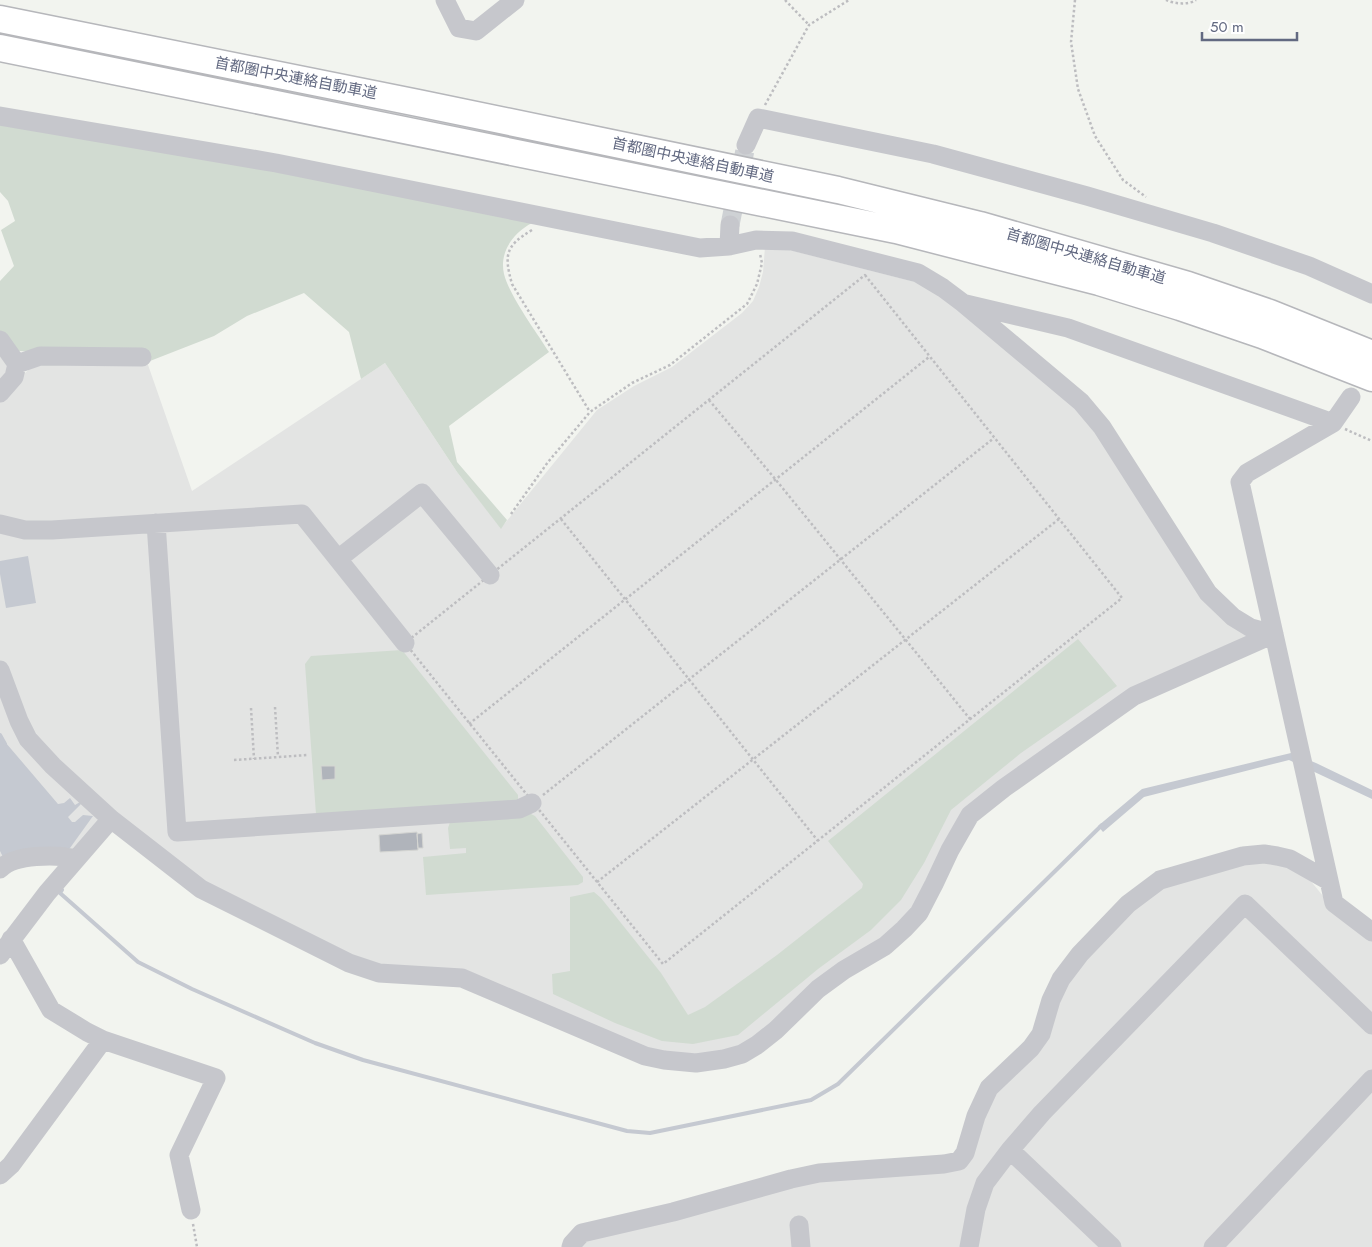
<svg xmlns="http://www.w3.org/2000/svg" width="1372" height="1247" viewBox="0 0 1372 1247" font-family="Jost,'Noto Sans JP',sans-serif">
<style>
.built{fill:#e3e4e3}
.green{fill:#d1dbd1}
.water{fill:#c5c9d1}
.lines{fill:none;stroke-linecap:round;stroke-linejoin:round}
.stream{stroke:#c5c9d1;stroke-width:4}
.building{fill:#b0b4bb;stroke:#d4d5d2}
.minor-tunnel{stroke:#ced1d4;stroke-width:19;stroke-dasharray:19 9;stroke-linecap:butt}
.highway-casing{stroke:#b6b7bb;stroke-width:29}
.path{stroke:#bdbdc0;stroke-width:2.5;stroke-dasharray:2.5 2.5;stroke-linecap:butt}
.minor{stroke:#c6c7cc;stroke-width:19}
.highway{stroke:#fff;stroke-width:26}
.labels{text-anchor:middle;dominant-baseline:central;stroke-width:5;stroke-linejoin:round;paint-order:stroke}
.street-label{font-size:15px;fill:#626981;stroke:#fff}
</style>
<rect width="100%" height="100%" fill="#f2f4ef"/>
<path class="built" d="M 765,247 L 778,247 L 923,284 L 975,320 L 1076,406 L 1247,631 L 1246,639 L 983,795 L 902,923 L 745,1045 L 696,1056 L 643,1048 L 465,972 L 383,967 L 354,959 L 205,885 L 109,808 L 74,852 L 0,861 L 0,351 L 7,361 L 25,373 L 37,362 L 147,362 L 192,491 L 385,363 L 457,472 L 501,528 L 597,410 L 634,386 L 672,367 L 742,313 L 753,301 L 759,287 L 763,272 Z
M 1267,859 L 1305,874 L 1332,907 L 1372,938 L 1372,1247 L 579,1247 L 581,1242 L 798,1182 L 955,1169 L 994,1092 L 1066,983 L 1126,913 L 1170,882 Z"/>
<path class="green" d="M 0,123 L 358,185 L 532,223 C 513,233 499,252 504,274 C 509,295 537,333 549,352 L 449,426 L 457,462 L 507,520 L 501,529 L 457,472 L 385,363 L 361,379 L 349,332 L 304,293 L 247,316 L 214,336 L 150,361 L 149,354 L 14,351 L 0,331 L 0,281 L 14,266 L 1,230 L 15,221 L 8,201 L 0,192 Z
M 1078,639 L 1117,686 L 1021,753 L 951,810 L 924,863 L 901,900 L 871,930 L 818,969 L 738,1035 L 693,1044 L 662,1041 L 615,1023 L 553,994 L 552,974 L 570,971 L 570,897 L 594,892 L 601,898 L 661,973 L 688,1015 L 705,1007 L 777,955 L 862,888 L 863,884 L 828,841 Z
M 402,650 L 518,795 L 518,801 L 316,814 L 305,664 L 311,656 Z
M 531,814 L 535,816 L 583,877 L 583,882 L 578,885 L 426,895 L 423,857 L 466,853 L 466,848 L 450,849 L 448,828 L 451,819 Z"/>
<path class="water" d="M 28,556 L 36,603 L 6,608 L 0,574 L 0,561 Z
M 0,736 L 58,804 L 64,803 L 70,798 L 75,805 L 80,802 L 81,804 L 68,817 L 72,822 L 75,822 L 83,815 L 93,816 L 70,848 L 29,851 L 3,857 L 0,851 Z
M 1291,753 L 1316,763 L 1372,790 L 1372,799 L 1289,760 L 1144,797 L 1103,832 L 1098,826 L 1142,789 Z"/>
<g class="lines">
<path class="stream" d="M 0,735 L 5,744
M 62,890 L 60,893 L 138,962 L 192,989 L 315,1043 L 363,1060 L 627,1131 L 650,1133 L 811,1100 L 838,1084 L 1102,825"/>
</g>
<path class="building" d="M 321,766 L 335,766 L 335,779 L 322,780 Z
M 417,832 L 418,850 L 380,852 L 379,835 Z
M 422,833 L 423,848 L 418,848 L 417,834 Z"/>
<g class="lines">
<path class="minor-tunnel" d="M 730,225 L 746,145"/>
<g class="highway-casing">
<path id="highway" d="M 0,19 L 418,103 L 838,190 L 980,225 L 1188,285 L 1270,313 L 1372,354
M 0,48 L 896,230 L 1099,282 L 1180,307 L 1262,335 L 1372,378"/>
</g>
<path class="path" d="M 785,0 L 809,25
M 1075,0 L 1071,42 L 1078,89 L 1095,136 L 1123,180 L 1146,197
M 1166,0 C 1174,4 1189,5 1196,0
M 765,105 L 809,25 L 849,0
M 532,230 C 505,246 504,255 512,284 L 590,412
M 865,275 L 1122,598 L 663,964 L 405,643 Z
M 709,400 L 776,480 L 970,719
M 1345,429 L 1372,441
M 511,514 L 548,462 L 590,412 L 632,383 L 670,365 L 747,304 L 757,284 L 762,263 L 760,254
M 561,519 L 818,841
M 275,707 L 278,757
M 251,708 L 254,759
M 469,724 L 929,357
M 234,760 L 308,755
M 543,795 L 994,438
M 597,882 L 1059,519
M 193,1224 L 197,1247"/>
<path class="minor" d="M 445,0 L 459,28 L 476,31 L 515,0
M 0,116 L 276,163 L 700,248 L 729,246 L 756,240 L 792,241 L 918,273 L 943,288 L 963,303 L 1081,402 L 1102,427 L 1208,593 L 1233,617 L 1251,628 L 1274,634
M 746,145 L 758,118 L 933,154 L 1087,196 L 1213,233 L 1309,266 L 1372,294
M 729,246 L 730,225
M 966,304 L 1068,328 L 1333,423
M 0,340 L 17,364 L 14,377 L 0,393
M 17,364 L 40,356 L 142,357
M 1351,397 L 1333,423 L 1247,473 L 1240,482 L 1334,903 L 1372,932
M 156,523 L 177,832 L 519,809 L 532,803
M 0,524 L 25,530 L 52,530 L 302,514 L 405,643
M 338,559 L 422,493 L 490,575
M 0,670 L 19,721 L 28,739 L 53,766 L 111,819 L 201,889 L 349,963 L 379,973 L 462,978 L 645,1056 L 664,1060 L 696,1063 L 724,1059 L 742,1054 L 757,1045 L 776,1030 L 818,989 L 844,970 L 885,946 L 904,929 L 919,913 L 934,884 L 950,850 L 970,815 L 1004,788 L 1134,696 L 1274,634
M 0,869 C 14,854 57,854 76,859
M 11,939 L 51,1010 L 87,1032 L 103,1040 L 216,1078 L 179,1155 L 191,1210
M 0,955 L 47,893 L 111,819
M 1010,1150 L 1112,1247
M 0,1175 L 11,1165 L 103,1040
M 799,1225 L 801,1247
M 571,1247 L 572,1244 L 582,1233 L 673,1212 L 791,1179 L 819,1173 L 944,1164 L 959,1161 L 965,1153 L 976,1116 L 989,1088 L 1031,1048 L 1041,1034 L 1051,1000 L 1061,979 L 1080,954 L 1128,904 L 1160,880 L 1243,856 L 1264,854 L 1277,856 L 1290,859 L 1329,881
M 969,1247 L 976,1209 L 985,1183 L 1010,1150 L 1042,1113 L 1245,904 L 1372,1025
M 1213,1247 L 1372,1079"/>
<use href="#highway" class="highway"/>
</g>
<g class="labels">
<g class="street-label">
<text transform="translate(296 78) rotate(11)">首都圏中央連絡自動車道</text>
<text transform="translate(693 160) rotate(12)">首都圏中央連絡自動車道</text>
<text transform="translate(1086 256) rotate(16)">首都圏中央連絡自動車道</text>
</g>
</g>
<path d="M1202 32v8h95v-8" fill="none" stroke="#626981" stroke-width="2.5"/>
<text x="1210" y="32" font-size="15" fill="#626981" stroke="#ffffff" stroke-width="4" paint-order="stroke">50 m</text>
</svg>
